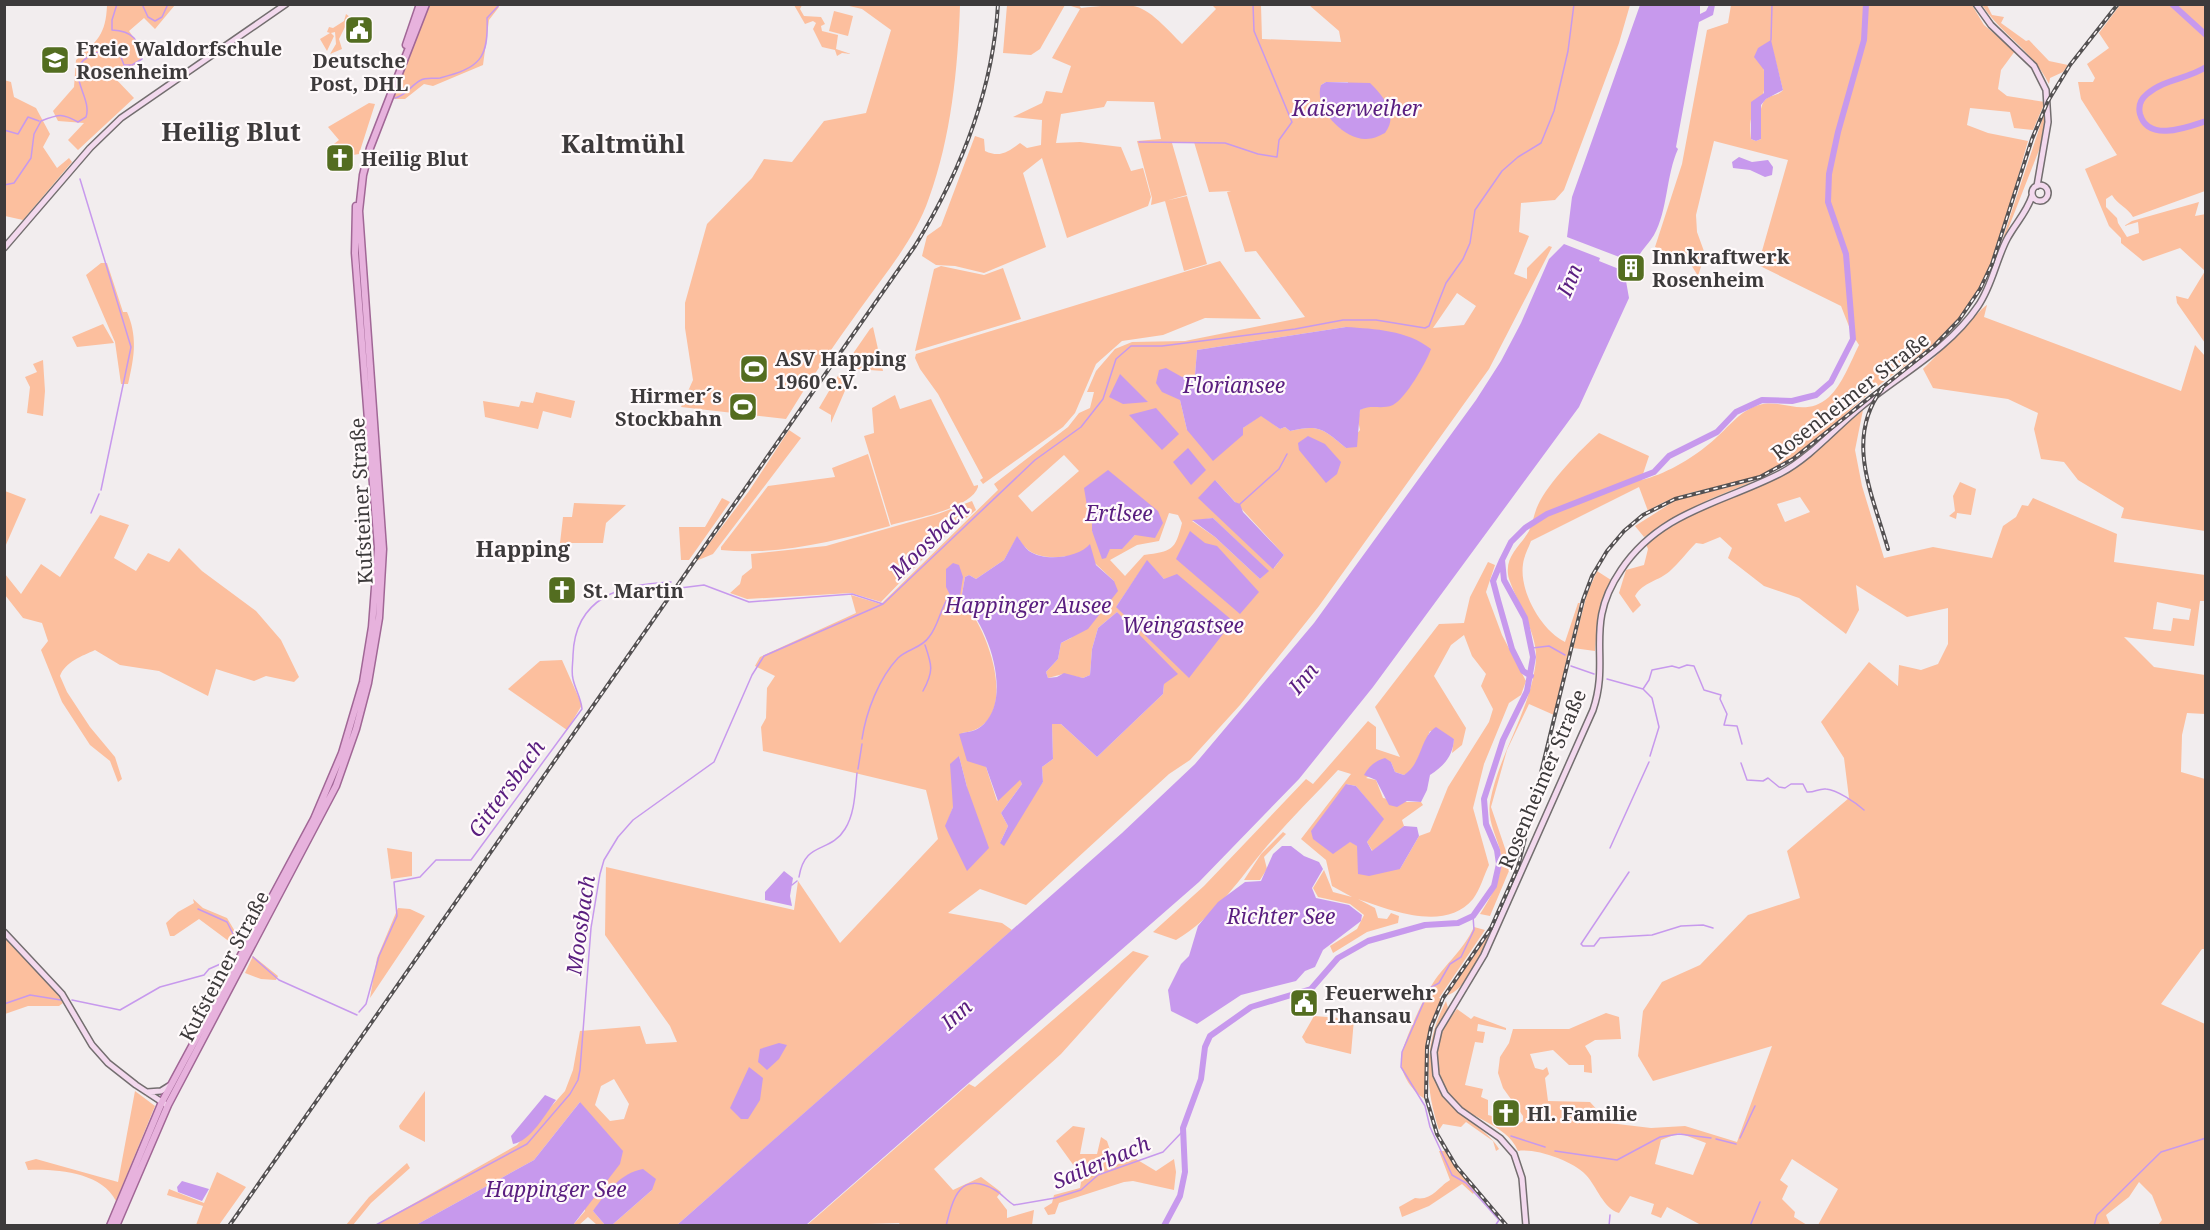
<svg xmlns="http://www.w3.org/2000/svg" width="2210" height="1230" viewBox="0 0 2210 1230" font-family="'Noto Serif',serif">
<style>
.green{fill:#fcbf9e;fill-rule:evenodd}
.water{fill:#c799ed}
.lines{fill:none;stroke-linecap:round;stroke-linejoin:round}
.stream{stroke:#c799ed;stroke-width:1.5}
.river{stroke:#c799ed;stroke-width:6}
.secondary-casing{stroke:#736e6f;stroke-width:8}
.primary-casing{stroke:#a16796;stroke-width:9}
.secondary{stroke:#f3d9ee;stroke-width:5}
.primary{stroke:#e7b2dd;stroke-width:6}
.rail-casing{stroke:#545152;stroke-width:4}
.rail{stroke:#fffafb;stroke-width:1.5;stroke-dasharray:4.5;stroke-linecap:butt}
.labels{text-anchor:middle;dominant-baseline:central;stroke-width:4.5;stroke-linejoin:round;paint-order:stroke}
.poi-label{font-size:20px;font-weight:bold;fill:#3d3a3b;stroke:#fffafb;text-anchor:start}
.street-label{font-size:20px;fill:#3d3a3b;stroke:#fffafb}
.water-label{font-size:21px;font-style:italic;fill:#591d7f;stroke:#fffafb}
.quarter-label{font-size:22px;font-weight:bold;fill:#3d3a3b;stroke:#fffafb}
.district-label{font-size:26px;font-weight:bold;fill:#3d3a3b;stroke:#fffafb}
</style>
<rect width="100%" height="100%" fill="#f2edee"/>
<path class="green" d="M 107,5 L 175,5 L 155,29 L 144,18 L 129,31 L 145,54 L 136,64 L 113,76 L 134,98 L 78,150 L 68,140 L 84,123 L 58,121 L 53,111 L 74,87 L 76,60 C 97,41 106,35 107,5 Z
M 430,5 L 497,5 L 499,7 L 489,20 L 483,65 L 433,86 L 424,84 L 405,99 L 391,99 Z
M 794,5 L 802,5 L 800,9 L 804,16 L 821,17 L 825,24 L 821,26 L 822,31 L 838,35 L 836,49 L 851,54 L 842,53 L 837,56 L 835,50 L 822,47 L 813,29 L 816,23 L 813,21 L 805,24 Z
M 845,5 L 960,5 C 958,68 951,138 929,198 C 915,239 885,274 860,309 C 834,345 809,381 786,419 L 681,407 L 693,380 L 685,328 L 685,303 L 707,224 L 752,178 L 764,159 L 792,162 L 824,121 L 866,113 L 891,30 L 862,9 Z
M 1007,5 L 1007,4 L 1065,5 L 1040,49 L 1031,55 L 1003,53 Z
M 1068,5 L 1079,5 L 1081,8 C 1141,2 1139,0 1182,44 L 1216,9 L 1212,5 L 1261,5 L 1262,39 L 1341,42 L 1339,31 L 1309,5 L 1630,5 L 1619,43 L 1564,190 L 1555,200 L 1521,203 L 1519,232 L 1529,236 L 1514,274 L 1527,279 L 1527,268 L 1549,246 L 1552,247 L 1489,369 L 1319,606 L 1240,705 L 1190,760 L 1169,774 L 1026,905 L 980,889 L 948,913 L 1002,923 L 1012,930 L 677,1225 L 612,1225 L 652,1190 L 593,1211 L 605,1225 L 597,1225 L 588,1217 L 579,1225 L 573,1225 L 585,1211 L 580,1102 L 534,1160 L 416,1225 L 374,1226 L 517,1145 L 565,1091 L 573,1070 L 580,1031 L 640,1026 L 646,1044 L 677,1042 L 670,1026 L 605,935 L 606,867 L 794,910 L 798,881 L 840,943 L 938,839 L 926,790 L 763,751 L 761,727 L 766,718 L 767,688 L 775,676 L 755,666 L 760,657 L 856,613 L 851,595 L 881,604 L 998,490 L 994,484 L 1068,427 L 1079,413 L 1090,408 L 1094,392 L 1087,392 L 1096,371 L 1115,349 L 1132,342 L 1185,341 L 1305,317 L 1256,251 L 1245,252 L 1227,192 L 1231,191 L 1209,192 L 1194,142 L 1172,143 L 1187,195 L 1151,205 L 1152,198 L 1137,141 L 1161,139 L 1154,102 L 1107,101 L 1104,107 L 1061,114 L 1056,143 L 1080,142 L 1121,147 L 1131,171 L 1143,168 L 1151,197 L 1148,206 L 1067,238 L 1042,158 L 1023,173 L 1046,247 L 984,273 L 955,266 L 936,265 L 922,256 L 927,236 L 941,226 L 975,136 L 984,139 L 985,151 C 1000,158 1008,152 1020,143 L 1027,148 L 1041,145 L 1042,120 L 1013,117 L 1042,103 L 1046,91 L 1062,93 L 1071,66 L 1052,58 L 1080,9 ZM 1326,82 L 1348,82 L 1341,129 L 1326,113 L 1321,85 ZM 1457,293 L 1476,306 L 1464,325 L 1433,328 ZM 1346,327 L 1384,407 L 1369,405 L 1360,410 L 1358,420 L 1360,430 L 1346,448 C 1323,429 1320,424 1290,431 L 1285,427 L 1280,429 L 1261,415 L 1243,428 L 1187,430 L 1180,400 L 1182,377 L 1195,375 L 1197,350 ZM 1064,455 L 1079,471 L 1032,512 L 1018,496 ZM 1215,480 L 1284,555 L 1274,568 ZM 1169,513 L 1178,515 L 1182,523 C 1175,551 1172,551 1144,555 L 1125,576 L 1110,560 L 1137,545 L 1159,541 ZM 1092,515 L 1140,535 L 1135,535 L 1122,548 L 1110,549 L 1106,554 L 1092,531 ZM 1213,518 L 1268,571 L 1260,579 L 1215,537 L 1192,521 ZM 1017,537 C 1020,540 1022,545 1026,548 C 1038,561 1068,558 1083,552 L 1114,581 L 1071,638 L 1061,643 L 1058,659 L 1046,672 L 1048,678 L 1063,674 L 1083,678 L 1090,675 L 1092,649 L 1098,628 L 1117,612 L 1164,684 L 1163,694 L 1097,757 L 1061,724 L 1052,724 L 1053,759 L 1042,767 L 1043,782 L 1000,843 L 1008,826 L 1001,813 L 1022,784 L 1020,779 L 997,801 L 986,767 L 962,733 C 1024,727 989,626 961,600 L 965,577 L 969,575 L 976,579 L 1004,560 ZM 1147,561 L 1164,579 L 1116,607 ZM 959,756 L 967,787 L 968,870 L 946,826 L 953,807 ZM 614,1079 L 629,1104 L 624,1119 L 610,1121 L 595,1105 L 601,1086 Z
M 1731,5 L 1972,5 L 1984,25 L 2015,51 L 2001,70 L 1998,89 L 2007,96 L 2045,102 L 2033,130 L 2014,128 L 2010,112 L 1970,108 L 1967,125 L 1988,133 L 2028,141 C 2009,205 1996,284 1947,332 C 1922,356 1891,374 1865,397 C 1835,423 1805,455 1768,472 C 1729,489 1684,487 1648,511 L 1639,487 L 1531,541 C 1528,549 1524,556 1523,564 C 1519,591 1541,630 1565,642 L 1578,603 L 1580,603 L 1554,715 L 1529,704 L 1507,750 L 1491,807 L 1511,866 L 1490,916 L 1480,914 C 1492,895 1505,874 1500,850 C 1496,835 1487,820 1490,802 C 1499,753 1531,710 1536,660 C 1538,635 1517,602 1509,579 C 1503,557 1520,547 1529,531 C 1533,523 1534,513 1538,505 C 1548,483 1581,449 1599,433 L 1649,456 L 1641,480 C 1664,475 1691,459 1709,444 C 1726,431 1738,411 1759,405 C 1783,398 1804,419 1829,397 C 1842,385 1851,361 1859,345 L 1852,334 L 1841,306 L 1758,265 L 1788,160 L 1714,141 L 1696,215 L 1697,232 L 1705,254 L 1698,276 L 1690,263 L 1655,247 L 1682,164 L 1707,30 L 1728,23 ZM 1772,47 L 1783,90 C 1778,96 1772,94 1766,99 C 1757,107 1761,128 1761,139 L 1756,141 L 1751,139 C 1747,105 1761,111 1764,90 C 1767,75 1762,62 1758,48 Z
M 1982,5 L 1987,5 L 1992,15 L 2004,17 L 2001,23 L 2026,41 L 2029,40 L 2049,61 L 2068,65 L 2063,72 L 2050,78 L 2049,84 C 2033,51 2002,35 1982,5 Z
M 2120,5 L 2205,5 L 2205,191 L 2133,217 C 2127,207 2118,205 2112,195 L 2106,199 L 2106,207 L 2117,218 L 2118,223 L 2127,237 L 2139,233 L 2138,222 L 2124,226 L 2132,221 L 2199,202 L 2195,216 L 2206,214 L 2205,343 L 2177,303 L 2176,296 L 2188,299 L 2205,271 L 2180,248 L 2143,261 L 2121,243 L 2121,238 L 2109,226 L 2085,169 L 2117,155 L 2081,99 L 2078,82 L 2093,82 L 2095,78 L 2087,64 L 2109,48 L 2099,33 Z
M 834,11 L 853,16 L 848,36 L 829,31 Z
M 346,14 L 350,17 L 339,39 L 342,49 L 330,54 L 336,44 L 335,32 L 331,33 L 334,36 L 327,51 L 320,39 L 330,33 L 327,32 L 329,27 L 333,28 L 344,21 Z
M 4,80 L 11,82 L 14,97 L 36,108 L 50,134 L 43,147 L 57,168 L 69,158 L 72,162 L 23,220 L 5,216 Z
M 369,103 L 375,104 L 359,154 L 353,155 L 352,150 L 345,149 L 343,146 L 330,152 L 330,147 L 339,140 L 328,127 Z
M 2046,108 L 2041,145 L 1994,265 Z
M 1187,196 L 1207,264 L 1184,271 L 1165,201 Z
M 1220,261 L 1261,319 L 1205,318 L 1163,335 L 1122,341 L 1096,364 L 1075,413 L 1063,427 L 983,484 L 980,480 L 983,478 L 938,394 L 920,369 L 915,358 L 916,354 Z
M 101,263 L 107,263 L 123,312 L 127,312 C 138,337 134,358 128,384 L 121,384 L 115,342 L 86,275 Z
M 941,266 L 984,275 L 1003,268 L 1021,319 L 915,351 L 934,269 Z
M 1987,305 L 1984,317 L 2181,391 L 2195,345 L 2205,356 L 2205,531 L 2121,518 L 2124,508 L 2078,480 L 2064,462 L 2041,459 L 2034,429 L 2038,413 L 2008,399 L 1933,388 L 1923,369 C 1933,360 1982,307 1987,305 Z
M 103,324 L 114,343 L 77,347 L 72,337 Z
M 873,327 L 883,371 L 843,368 L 870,329 Z
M 43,360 L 45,391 L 43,416 L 27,413 L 30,387 L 25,377 L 37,372 L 33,364 Z
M 839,374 L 847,386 L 831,423 L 831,415 L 819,408 Z
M 536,392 L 575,401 L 571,418 L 543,411 L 538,429 L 485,417 L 483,401 L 519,407 L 521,401 L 533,403 Z
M 895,395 L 900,409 L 931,399 L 974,486 L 978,485 L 978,487 C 971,509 912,519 891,525 L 864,436 L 874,433 L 872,408 Z
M 1863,410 L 1855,450 L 1862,486 L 1884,558 L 1933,547 L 1992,558 L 2003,526 L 2016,517 L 2022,505 L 2028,506 L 2033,498 L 2117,534 L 2114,562 L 2205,575 L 2205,601 L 2200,601 L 2194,646 L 2124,637 L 2154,667 L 2205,675 L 2205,714 L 2187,713 L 2182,735 L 2181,772 L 2205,779 L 2205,949 L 2202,949 L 2161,1004 L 2205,1024 L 2205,1225 L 2158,1225 L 2162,1220 L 2152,1195 L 2139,1182 L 2129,1197 L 2106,1215 L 2110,1225 L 1818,1225 L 1838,1189 L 1792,1159 L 1780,1180 L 1788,1186 L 1782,1199 L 1795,1212 L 1794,1217 L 1807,1225 L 1701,1225 L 1667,1207 L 1661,1218 L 1651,1214 L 1654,1204 L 1630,1196 L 1619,1213 C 1603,1208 1597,1187 1586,1175 C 1573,1161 1536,1148 1518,1151 C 1506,1121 1462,1119 1446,1091 C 1443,1085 1441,1076 1438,1069 C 1432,1048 1443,1026 1457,1009 L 1471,1019 L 1474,1016 L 1506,1028 L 1506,1030 L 1478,1024 L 1477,1031 L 1485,1032 L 1483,1043 L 1475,1042 L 1465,1085 L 1483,1089 L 1481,1097 L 1488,1100 L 1488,1115 L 1520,1123 L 1523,1121 L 1523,1116 L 1503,1088 L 1498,1073 L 1500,1057 L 1509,1043 L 1513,1029 L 1569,1029 L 1606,1013 L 1619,1017 L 1621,1039 L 1595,1040 L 1585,1046 L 1591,1056 L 1592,1073 L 1584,1072 L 1584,1065 L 1569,1065 L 1553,1050 L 1530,1054 L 1535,1068 L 1543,1070 L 1547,1067 L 1549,1074 L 1545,1078 L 1548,1101 L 1590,1102 L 1609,1123 L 1651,1128 L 1685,1126 L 1737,1142 L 1772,1046 L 1653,1081 L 1638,1056 L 1643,1011 L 1662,982 L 1700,965 L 1748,915 L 1800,898 L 1787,851 L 1849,798 L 1844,758 L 1821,722 L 1869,662 L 1898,686 L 1899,665 L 1921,670 L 1938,664 L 1948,644 L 1948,608 L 1907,617 L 1856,585 L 1859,610 L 1846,634 L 1799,598 L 1764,586 L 1728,558 L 1732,548 L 1720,537 L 1703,544 L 1696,543 C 1687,552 1679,563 1670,571 C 1659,581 1643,582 1635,596 L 1641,605 L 1633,613 L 1619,593 L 1626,570 L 1644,565 L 1648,549 L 1645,542 L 1704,508 L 1792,470 ZM 1800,497 L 1810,512 L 1785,522 L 1777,504 ZM 2157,602 L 2191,609 L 2189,620 L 2173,618 L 2171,631 L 2153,629 ZM 1679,1133 L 1706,1143 L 1693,1175 L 1655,1164 L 1661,1140 Z
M 789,430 L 801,438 L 713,554 L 696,561 L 749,491 Z
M 868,454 L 890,526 C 835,541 778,556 721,550 L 721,547 L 768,486 L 835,477 L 832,468 Z
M 1754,481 L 1708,500 L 1644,537 L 1635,526 L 1676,500 Z
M 1960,482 L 1976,489 L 1971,515 L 1957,513 L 1956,519 L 1949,516 L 1955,511 L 1953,496 Z
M 5,491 L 26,499 L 5,547 Z
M 722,498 L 730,502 L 689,560 L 681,560 L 679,527 L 705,527 Z
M 972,501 L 976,510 L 947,534 L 881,602 L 851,593 L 747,599 L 730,593 L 740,584 L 742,576 L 752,568 L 751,554 L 826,546 L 938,514 Z
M 574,503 L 626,505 L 606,523 L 603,543 L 560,543 L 563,517 L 572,517 Z
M 100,515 L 129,525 L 114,558 L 136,571 L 148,553 L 169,562 L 179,548 L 202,571 L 256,611 L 281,640 L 299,677 L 294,682 L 266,676 L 254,681 L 216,669 L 208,696 L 159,671 L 120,665 L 95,650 C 82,656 65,662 60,676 L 67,692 L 90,727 L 115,757 L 122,779 L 118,782 L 110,761 L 90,745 L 62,702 L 41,650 L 48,641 L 42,623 L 23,618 L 5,595 L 5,574 L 21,594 L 41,564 L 60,577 Z
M 1488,562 L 1495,565 L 1486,592 L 1502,635 L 1526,681 L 1521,695 L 1509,703 L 1484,764 L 1473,808 L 1489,865 C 1484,875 1480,890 1473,899 C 1446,932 1392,911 1358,899 L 1375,908 L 1378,918 L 1387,919 L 1391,913 L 1399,916 L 1398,923 L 1367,932 L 1333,953 L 1330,946 L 1357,929 L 1364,915 L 1350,904 L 1318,897 L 1313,888 L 1324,870 L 1333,892 L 1352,897 L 1332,886 L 1326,860 L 1301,839 L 1351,774 L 1338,770 C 1313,797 1286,823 1262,852 C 1236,884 1213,918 1176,940 L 1153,932 L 1204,886 L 1306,779 L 1313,784 L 1368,721 L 1376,727 L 1376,749 L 1400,757 L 1375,707 L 1439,624 L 1464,623 L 1470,597 ZM 1464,635 L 1472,656 L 1486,674 L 1481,686 L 1493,709 L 1489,722 L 1448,787 L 1430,832 L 1419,836 L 1400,869 L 1351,842 L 1346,784 L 1356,786 L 1383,819 L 1367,842 L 1373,852 L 1404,826 L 1402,820 L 1423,805 L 1421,802 L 1402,802 L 1383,798 L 1376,780 L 1366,778 L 1391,762 L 1395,772 L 1404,775 L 1413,770 L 1430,731 L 1454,739 L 1452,753 L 1462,745 L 1466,728 L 1434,676 L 1451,645 Z
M 1597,571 L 1611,580 L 1598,614 L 1595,651 L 1573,648 L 1587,594 Z
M 562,660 L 582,705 L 567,730 L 508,689 L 540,661 Z
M 1283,832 L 1286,834 L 1264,857 L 1267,869 L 1260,880 L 1244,880 L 1261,854 Z
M 387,848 L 412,852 L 412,876 L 391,879 Z
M 193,899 L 203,908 L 227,918 L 242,943 L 238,948 L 199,919 L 174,936 L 170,936 L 166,923 L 178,912 L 194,903 Z
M 398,908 L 410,909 L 425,916 L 370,998 L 377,958 Z
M 1474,927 L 1485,930 L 1439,998 L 1442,999 L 1426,1047 L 1425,1099 C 1413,1092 1401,1075 1401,1061 C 1400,1048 1425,995 1433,983 C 1446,963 1463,951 1474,927 Z
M 1490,933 C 1492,945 1462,994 1447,995 Z
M 4,937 L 52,985 L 63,1003 L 59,1006 L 28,1006 L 5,1014 Z
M 1133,951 L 1149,956 L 1061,1054 L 934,1169 L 953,1190 L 981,1177 L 1001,1192 L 997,1197 L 1007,1210 L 1007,1218 L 1034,1210 L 1032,1225 L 901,1226 L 899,1223 L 806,1226 L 969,1084 L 975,1087 Z
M 253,956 L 278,976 L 276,980 L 261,979 L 245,973 Z
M 1446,1001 L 1448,1008 C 1423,1051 1425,1086 1466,1118 C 1478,1128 1491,1135 1499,1149 L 1496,1151 L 1493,1141 L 1466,1122 L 1461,1127 L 1443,1124 L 1439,1130 C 1424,1085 1424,1043 1446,1001 Z
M 1314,1016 L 1354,1019 L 1351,1054 L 1306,1043 L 1302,1037 Z
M 135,1091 L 155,1106 L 116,1201 C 101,1172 57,1169 28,1170 L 25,1162 L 36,1159 L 118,1182 Z
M 425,1091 L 425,1142 L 400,1129 L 399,1126 Z
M 1073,1126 L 1085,1128 L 1080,1154 L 1097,1154 L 1101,1137 L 1107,1141 L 1115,1165 L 1136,1159 L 1156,1171 L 1174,1159 L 1176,1172 L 1174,1190 L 1133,1181 L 1124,1182 L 1059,1203 L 1055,1214 L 1048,1215 L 1044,1208 L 1052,1203 L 1054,1195 L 1080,1188 L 1082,1177 L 1056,1141 Z
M 1439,1151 L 1445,1151 L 1475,1191 L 1473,1194 L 1462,1184 L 1429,1206 L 1402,1217 L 1399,1207 L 1415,1198 C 1432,1201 1437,1188 1450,1180 Z
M 407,1163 L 410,1168 L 371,1203 L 353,1225 L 346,1225 L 369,1197 Z
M 217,1172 L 246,1187 L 219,1225 L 196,1225 L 203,1206 L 167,1195 L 169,1189 L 204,1203 Z"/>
<path class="water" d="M 1640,5 L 1700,5 L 1700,14 L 1706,11 L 1709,5 L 1715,5 L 1713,15 L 1699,22 L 1676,147 L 1678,149 C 1666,175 1668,210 1654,235 C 1648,245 1640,251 1635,263 L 1567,237 L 1572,197 Z
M 1771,40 L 1783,90 L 1766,99 L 1761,105 L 1761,139 L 1756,141 L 1751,139 L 1751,102 L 1764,93 L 1764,70 L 1754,57 L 1758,48 Z
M 1326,82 L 1370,83 C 1384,97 1399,114 1385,133 C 1379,136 1373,139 1366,139 C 1344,140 1313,108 1321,85 Z
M 1739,157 L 1752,162 L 1768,160 L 1773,167 L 1772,175 L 1765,177 L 1750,170 L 1733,168 L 1732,162 Z
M 1564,244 L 1600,258 L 1599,261 L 1629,273 L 1626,281 L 1629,298 L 1579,407 L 1373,687 L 1299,779 L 1199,882 L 806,1225 L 677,1225 L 1122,833 L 1195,764 L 1314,623 L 1476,400 L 1501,361 L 1521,323 L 1549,259 Z
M 1346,327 C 1375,329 1407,330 1431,349 C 1426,363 1406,398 1393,405 C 1381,410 1372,404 1360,410 L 1357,447 L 1346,448 C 1323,429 1320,424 1290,431 L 1285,427 L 1280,429 L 1261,416 L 1243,428 L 1243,435 L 1213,461 L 1187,430 L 1180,400 L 1162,392 L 1156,383 L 1159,370 L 1166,368 L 1182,377 L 1195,375 L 1197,350 Z
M 1120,374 L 1148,402 L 1123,404 L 1109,397 Z
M 1156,408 L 1179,434 L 1162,450 L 1129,415 Z
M 1308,436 L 1325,444 L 1341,462 L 1337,474 L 1326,483 L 1299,450 L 1298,443 Z
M 1188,448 L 1206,470 L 1191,485 L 1173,462 Z
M 1108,470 L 1158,511 L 1163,523 L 1155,538 L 1135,535 L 1122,549 L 1110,549 L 1106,558 L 1102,559 L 1092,531 L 1092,515 L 1088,512 L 1084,488 Z
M 1215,480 L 1235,502 L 1240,504 L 1243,512 L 1284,555 L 1273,569 L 1198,498 Z
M 1213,518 L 1269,571 L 1260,579 L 1215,537 L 1192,520 Z
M 1190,531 L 1205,543 L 1217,546 L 1259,592 L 1240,614 L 1176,559 Z
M 1017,536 C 1021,541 1024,547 1029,551 C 1045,562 1078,558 1090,544 L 1096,565 L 1114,581 L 1118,591 L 1088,629 L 1061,643 L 1058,659 L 1046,672 L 1048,678 L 1057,677 L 1064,673 L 1083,678 L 1090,675 L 1092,649 L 1098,628 L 1117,612 L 1178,674 L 1164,684 L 1163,694 L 1097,757 L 1061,724 L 1052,724 L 1053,759 L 1042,767 L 1043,782 L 1004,846 L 1000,843 L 1008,826 L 1001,813 L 1022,784 L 1020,780 L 998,801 L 986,767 L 967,761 L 959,734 C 969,731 976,732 984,724 C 1013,695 987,622 961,600 L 965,577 L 969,575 L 976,579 L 1004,560 Z
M 1147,560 L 1164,579 L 1177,574 L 1233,621 L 1189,678 L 1116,607 Z
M 953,563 L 959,565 L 963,577 L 960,596 L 950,595 L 946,587 L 946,569 Z
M 1436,727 L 1454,739 C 1453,756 1444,766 1430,775 L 1427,790 L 1421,802 L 1407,801 L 1397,807 L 1389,805 L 1376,780 L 1364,775 C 1369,766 1375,761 1385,758 L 1391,762 L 1395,772 L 1404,775 C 1422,764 1420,737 1436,727 Z
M 959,756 L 967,787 L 989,848 L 967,871 L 945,826 L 953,807 L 950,764 Z
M 1346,784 L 1356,786 L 1384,819 L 1367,842 L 1372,851 L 1404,826 L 1417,827 L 1419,836 L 1400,869 L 1369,876 L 1358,874 L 1357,846 L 1350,842 L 1333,854 L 1313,839 L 1311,831 Z
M 1282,846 L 1291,846 L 1304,856 L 1319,862 L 1323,869 L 1312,888 L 1316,898 L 1349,905 L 1362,915 L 1361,921 L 1323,950 L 1315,967 L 1305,971 L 1296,981 L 1241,995 L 1197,1024 L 1171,1011 L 1168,990 L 1181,964 L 1189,956 L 1198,926 L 1218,902 L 1245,882 L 1261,881 L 1273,854 Z
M 784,871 L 793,878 L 790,896 L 792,906 L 765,900 L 765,892 Z
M 779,1043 L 787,1045 L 779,1059 L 767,1070 L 758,1062 L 760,1049 Z
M 749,1067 L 763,1078 L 760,1100 L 748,1119 L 741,1119 L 730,1108 Z
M 545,1095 L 556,1100 C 546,1113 530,1142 513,1144 L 511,1136 Z
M 580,1102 L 623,1151 L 620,1164 L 573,1225 L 416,1225 L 534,1160 Z
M 643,1169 L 656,1179 L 652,1190 L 612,1225 L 605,1225 L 593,1211 C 606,1193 620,1173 643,1169 Z
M 182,1181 L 209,1189 L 202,1201 L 178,1192 L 177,1187 Z"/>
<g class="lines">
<path class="stream" d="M 142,4 L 148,17 L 155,21 L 162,17 L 168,4
M 1771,40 L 1772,4
M 395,98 C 407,95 411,85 421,80 C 426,77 434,79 440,78 C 479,68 489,59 487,18 L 500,4
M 4,130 L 18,134 L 28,117 L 39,121
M 1139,142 L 1225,143 L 1258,154 L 1277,157 L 1279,140 L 1292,122 L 1254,31 L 1253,4
M 80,179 L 131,347 L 101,490
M 4,185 L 14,183 L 31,158 L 34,134 L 41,121 C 59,114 62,113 78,122 L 86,117 C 93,97 63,72 88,57 C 95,53 102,50 110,49 L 119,52 L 124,65 L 132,65 L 142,59 C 139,40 133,31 112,30 L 112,20 L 117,4
M 1240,504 L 1279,469 L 1287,454
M 91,513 L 99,494
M 680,588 L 704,585 L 749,602 L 852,594 L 883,604
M 1532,648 L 1549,646 L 1565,655
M 1571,666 L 1594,674
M 1607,679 L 1643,689 L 1652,698 L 1659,727 L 1650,756
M 1643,689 L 1649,680 L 1652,670 L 1672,666 L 1679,668 L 1687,665 L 1694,666 L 1704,690 L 1721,695 L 1720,699 L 1727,714 L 1724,725 L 1737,726 L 1742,744
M 923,691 C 934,671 932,665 925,645
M 862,739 C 866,712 879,678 898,658 C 907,649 922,648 929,637 C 939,625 940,608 950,595
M 1741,763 L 1747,780 L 1763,781 L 1768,778 L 1779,787 L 1785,788 L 1791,784 L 1803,784 L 1807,792 C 1814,793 1819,788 1826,789 C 1837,790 1855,802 1864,810
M 858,769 L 862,744
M 1610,848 L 1649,762
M 1629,872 L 1581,944 L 1583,946 L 1594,946 L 1600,938 L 1652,935 L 1681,926 L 1703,925 L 1713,928
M 799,877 C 805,840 830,854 845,829 C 855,813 855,792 857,773
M 792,885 L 797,881
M 198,909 L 227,922 L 240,948
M 1473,916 L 1474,930 L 1461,957 L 1450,964 L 1439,983 L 1430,988 L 1402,1052 L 1401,1067 L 1425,1106 L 1430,1127 L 1452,1175 L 1466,1183 L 1499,1220 L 1495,1226
M 253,957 L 279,980 L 357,1015
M 72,1000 L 120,1010 L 160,987 L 204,975 L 209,969 L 234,958
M 4,1004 L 30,995 L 61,1000
M 359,1012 L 366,1004 L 379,956 L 397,916 L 394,882 L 420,877 L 436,860 L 471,860 L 582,709 C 581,698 575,689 573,679 C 571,672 573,663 573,655 C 575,597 621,584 671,582
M 1511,1136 L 1545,1147
M 1740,1138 L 1755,1106
M 1716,1139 L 1736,1144
M 1555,1151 L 1617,1160 L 1660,1137 L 1679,1134 L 1711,1138
M 374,1226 L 527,1144 L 570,1094 L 578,1080 L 580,1070 L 591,928 L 600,874 L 604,860 L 618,837 L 633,820 L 714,762 L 752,675 L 764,656 L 883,604 L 1035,460 L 1081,427 L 1103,399 L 1116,359 L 1131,346 L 1162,346 L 1295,329 L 1343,320 L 1376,320 L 1425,328 L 1429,326 L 1446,283 L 1463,259 L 1470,243 L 1475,210 L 1502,171 L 1518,157 L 1541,143 L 1554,111 L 1568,51 L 1574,4
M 946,1226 C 953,1198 960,1170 995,1190 C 1002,1194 1007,1201 1014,1205 L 1055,1198 L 1081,1190 L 1098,1175 L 1163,1152 L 1183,1131
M 1609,1226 L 1610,1215
M 1750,1226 L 1760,1202
M 2094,1226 L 2097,1215 L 2161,1152 L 2206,1138"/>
<path class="river" d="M 2172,4 L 2206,35
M 2206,67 C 2188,79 2164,79 2147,94 C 2141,99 2138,106 2140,114 C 2148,143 2188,127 2206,121
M 1502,560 L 1493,581 L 1498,600 L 1512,649 L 1523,671 L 1531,676
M 1164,1226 L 1180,1196 L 1185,1172 L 1183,1128 L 1201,1079 L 1205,1047 L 1210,1036 L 1251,1007 L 1311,989 L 1338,958 L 1368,941 L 1425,925 L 1458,923 L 1473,916 L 1494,886 L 1499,864 L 1497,850 L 1486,824 L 1484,799 L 1503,740 L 1527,691 L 1533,657 L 1525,618 L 1504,580 L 1502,560 L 1511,542 L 1525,528 L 1547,514 L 1654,472 L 1669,456 L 1717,432 L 1736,412 L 1762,400 L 1792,401 L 1816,395 L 1831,382 L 1853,339 L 1846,254 L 1828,202 L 1829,174 L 1838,132 L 1864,40 L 1866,4"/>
<g class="secondary-casing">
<path id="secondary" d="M 1976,4 L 1991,25 L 2034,66 L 2046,90 L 2048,122 L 2037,186
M2032 193a8 8 0 1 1 16 0a8 8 0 1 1-16 0Z
M 4,248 L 90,148 L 121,118 L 286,4
M 4,932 L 62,994 L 92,1045 L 108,1063 L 136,1085 L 165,1104
M 147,1092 L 161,1091 L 169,1086
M 1526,1226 L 1522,1178 L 1514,1154 L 1500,1138 L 1460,1110 L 1445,1094 L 1436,1075 L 1434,1052 L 1439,1030 L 1484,955 L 1593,710 C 1611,657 1583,626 1621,570 C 1660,511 1723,503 1781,473 C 1811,457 1835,428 1862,406 C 1901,374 1949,349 1978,306 C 1992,286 1996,260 2007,239 C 2015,224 2027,212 2032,196"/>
</g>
<g class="primary-casing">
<path id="primary" d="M 406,45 L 420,4
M 110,1226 L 162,1102 L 314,819 L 342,753 L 363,682 L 372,627 L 378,548 L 355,253 L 356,206
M 116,1226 L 168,1105 L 336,786 L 356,729 L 368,683 L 379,618 L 383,549 L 359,211 L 363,175 L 370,148 L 426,4"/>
</g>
<use href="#secondary" class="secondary"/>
<use href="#primary" class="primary"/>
<g class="rail-casing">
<path id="rail" d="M 1882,389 C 1844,439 1873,496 1888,549
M 229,1226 L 915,246 C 960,173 993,91 998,4
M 1507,1226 L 1456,1166 L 1437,1134 L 1426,1097 L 1427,1047 L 1431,1027 L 1443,998 L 1491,928 L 1518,867 L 1583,600 L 1592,576 L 1607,551 L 1624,531 L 1643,515 L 1675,499 L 1760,477 L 1793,459 L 1934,346 L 1959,320 L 1980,289 L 1992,264 L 2032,139 L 2048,101 L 2070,65 L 2118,4"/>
</g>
<use href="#rail" class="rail"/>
</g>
<defs>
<g id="civic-square" transform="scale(1.5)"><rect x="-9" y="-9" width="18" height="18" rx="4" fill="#536d20" stroke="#fffafb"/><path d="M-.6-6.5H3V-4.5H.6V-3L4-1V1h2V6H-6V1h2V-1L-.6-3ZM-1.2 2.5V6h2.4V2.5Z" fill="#fff"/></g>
<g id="school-square" transform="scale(1.5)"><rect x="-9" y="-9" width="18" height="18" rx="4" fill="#536d20" stroke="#fffafb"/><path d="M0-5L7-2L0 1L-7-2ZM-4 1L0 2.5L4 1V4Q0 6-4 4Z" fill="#fff"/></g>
<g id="church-square" transform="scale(1.5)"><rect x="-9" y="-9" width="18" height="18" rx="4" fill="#536d20" stroke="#fffafb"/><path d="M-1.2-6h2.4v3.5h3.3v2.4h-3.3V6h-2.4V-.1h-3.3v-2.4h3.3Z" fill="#fff"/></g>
<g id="building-square" transform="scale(1.5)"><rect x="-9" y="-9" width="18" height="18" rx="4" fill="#536d20" stroke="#fffafb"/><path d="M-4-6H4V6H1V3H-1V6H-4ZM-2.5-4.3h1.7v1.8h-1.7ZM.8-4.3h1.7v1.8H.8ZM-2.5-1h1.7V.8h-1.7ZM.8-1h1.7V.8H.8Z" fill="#fff"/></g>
<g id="stadium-square" transform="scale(1.5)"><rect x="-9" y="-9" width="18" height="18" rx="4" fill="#536d20" stroke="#fffafb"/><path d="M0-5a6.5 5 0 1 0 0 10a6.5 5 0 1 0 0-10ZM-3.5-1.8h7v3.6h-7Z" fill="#fff"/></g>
</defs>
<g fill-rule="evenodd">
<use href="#civic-square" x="359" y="30"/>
<use href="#school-square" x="55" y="60"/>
<use href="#church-square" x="340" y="158"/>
<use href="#building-square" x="1631" y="268"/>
<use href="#stadium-square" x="754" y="369"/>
<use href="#stadium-square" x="743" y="407"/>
<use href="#church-square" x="562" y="590"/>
<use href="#civic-square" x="1304" y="1003"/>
<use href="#church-square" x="1506" y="1113"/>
</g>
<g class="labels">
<g class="poi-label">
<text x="76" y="48">Freie Waldorfschule<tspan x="76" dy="23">Rosenheim</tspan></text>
<text x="359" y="60" text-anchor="middle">Deutsche<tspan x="359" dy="23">Post, DHL</tspan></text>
<text x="361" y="158">Heilig Blut</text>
<text x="1652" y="256">Innkraftwerk<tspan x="1652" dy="23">Rosenheim</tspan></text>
<text x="775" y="358">ASV Happing<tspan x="775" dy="23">1960 e.V.</tspan></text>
<text x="722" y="395" text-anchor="end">Hirmer´s<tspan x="722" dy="23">Stockbahn</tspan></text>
<text x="583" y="590">St. Martin</text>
<text x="1325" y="992">Feuerwehr<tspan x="1325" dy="23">Thansau</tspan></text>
<text x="1527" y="1113">Hl. Familie</text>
</g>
<g class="street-label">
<text transform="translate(1850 396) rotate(-38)">Rosenheimer Straße</text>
<text transform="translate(361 501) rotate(-93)">Kufsteiner Straße</text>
<text transform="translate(1542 779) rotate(-67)">Rosenheimer Straße</text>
<text transform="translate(224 966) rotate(-62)">Kufsteiner Straße</text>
</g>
<g class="water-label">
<text x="1357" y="108">Kaiserweiher</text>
<text transform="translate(1569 280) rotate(-67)">Inn</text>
<text x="1234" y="385">Floriansee</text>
<text x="1119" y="513">Ertlsee</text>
<text transform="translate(929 540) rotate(-44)">Moosbach</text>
<text x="1028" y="605">Happinger Ausee</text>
<text x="1183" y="625">Weingastsee</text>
<text transform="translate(1303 678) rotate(-50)">Inn</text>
<text transform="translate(506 788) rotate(-54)">Gittersbach</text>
<text x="1281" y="916">Richter See</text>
<text transform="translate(580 925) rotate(-82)">Moosbach</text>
<text transform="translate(956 1014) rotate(-42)">Inn</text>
<text transform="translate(1101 1162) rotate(-23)">Sailerbach</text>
<text x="556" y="1189">Happinger See</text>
</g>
<g class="quarter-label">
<text x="523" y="548">Happing</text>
</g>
<g class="district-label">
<text x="231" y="131">Heilig Blut</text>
<text x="623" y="143">Kaltmühl</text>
</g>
</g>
<rect width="2210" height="1230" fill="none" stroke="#3d3a3b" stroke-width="12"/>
</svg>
